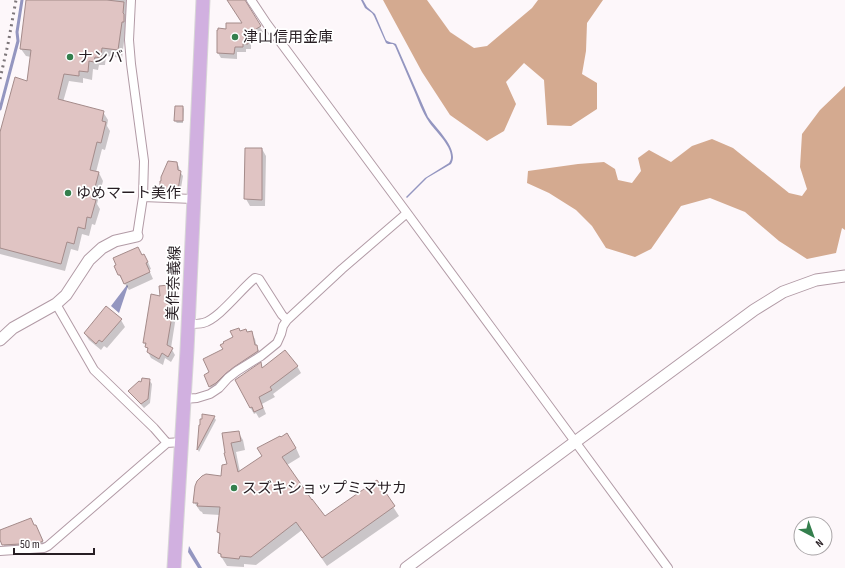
<svg xmlns="http://www.w3.org/2000/svg" width="845" height="568" viewBox="0 0 845 568" font-family="'Sofia Sans Condensed','Noto Sans JP',sans-serif">
<style>
.forest{fill:#d4aa90}
.water{fill:#9496c0}
.shadow{fill:#0003}
.lines{fill:none;stroke-linecap:round;stroke-linejoin:round}
.stream{stroke:#9496c0;stroke-width:3}
.building{fill:#e0c4c3;stroke:#a48b8a}
.minor-casing{stroke:#b29ba6;stroke-width:10}
.tertiary-casing{stroke:#b29ba6;stroke-width:13}
.primary-casing{stroke:#d8d6d7;stroke-width:15}
.minor{stroke:#fff;stroke-width:8}
.tertiary{stroke:#fff;stroke-width:11}
.primary{stroke:#d1b0e0;stroke-width:13}
.rail{stroke:#7d767a;stroke-width:3;stroke-dasharray:2 4;stroke-linecap:butt}
.poi-dot{fill:#347f4d;stroke:#fff;stroke-width:1.5}
.labels{text-anchor:middle;dominant-baseline:central;stroke-width:3.5;stroke-linejoin:round;paint-order:stroke}
.poi-label{font-size:15px;fill:#271e23;stroke:#fff;text-anchor:start}
.street-label{font-size:15px;fill:#271e23;stroke:#fff}
</style>
<rect width="100%" height="100%" fill="#fdf7fa"/>
<path class="forest" d="M 383,0 L 427,0 L 450,32 L 474,48 L 487,46 L 532,8 L 538,0 L 603,0 L 587,23 L 586,51 L 582,74 L 597,83 L 597,109 L 571,126 L 547,125 L 544,80 L 524,63 L 506,82 L 516,104 L 504,131 L 487,141 L 450,115 L 422,72 Z
M 845,86 L 845,230 L 842,228 L 836,253 L 807,259 L 779,241 L 745,212 L 710,198 L 681,206 L 651,249 L 635,257 L 606,248 L 592,226 L 576,210 L 549,193 L 527,183 L 528,171 L 578,164 L 604,162 L 615,169 L 618,180 L 632,183 L 641,171 L 638,158 L 649,150 L 671,162 L 692,146 L 712,139 L 733,148 L 789,193 L 802,196 L 807,189 L 800,167 L 802,134 L 820,110 Z"/>
<path class="water" d="M 361,0 L 363,0 L 367,7 L 375,14 L 386,40 C 389,43 393,42 396,44 L 428,117 C 436,128 460,150 451,164 L 427,178 L 407,198 L 406,197 L 425,178 L 449,163 C 458,151 435,131 429,122 C 422,112 418,99 413,88 C 407,74 401,60 395,46 L 393,44 L 388,44 L 386,43 L 374,16 L 372,13 L 365,8 Z
M 127,285 L 128,286 L 119,313 L 111,306 Z
M 189,546 L 202,568 L 198,568 L 188,552 Z"/>
<path class="shadow" d="M 27,0 L 129,0 L 122,58 L 106,56 L 105,65 L 99,65 L 98,70 L 93,69 L 92,80 L 83,78 L 83,83 L 69,81 L 63,102 L 103,112 L 108,120 L 107,126 L 110,131 L 105,150 L 102,149 L 96,172 L 99,173 L 103,181 L 97,204 L 100,209 L 95,225 L 92,224 L 89,236 L 82,234 L 78,251 L 71,249 L 65,271 L 0,254 L 0,136 L 28,82 L 31,57 L 26,56 L 21,49 Z
M 228,0 L 243,0 L 263,32 L 251,40 L 251,49 L 246,49 L 246,52 L 237,52 L 237,59 L 221,58 L 218,53 L 228,30 L 243,24 Z
M 183,107 L 184,109 L 183,123 L 177,123 L 175,121 Z
M 262,149 L 266,156 L 265,206 L 250,206 L 246,199 Z
M 177,163 L 179,167 L 180,172 L 183,176 L 180,194 L 164,193 L 161,189 Z
M 142,256 L 148,262 L 151,269 L 149,270 L 153,279 L 129,290 L 119,275 Z
M 175,287 L 178,293 L 177,310 L 171,348 L 175,355 L 171,362 L 165,358 L 163,365 L 151,358 L 148,352 L 149,351 L 144,343 L 161,297 Z
M 121,320 L 125,327 L 107,348 L 104,346 L 101,350 L 89,340 L 85,334 Z
M 240,332 L 247,333 L 251,332 L 255,339 L 257,348 L 260,352 L 213,393 L 205,375 L 211,372 L 224,350 L 234,337 Z
M 261,364 L 263,369 L 297,366 L 301,373 L 273,394 L 275,397 L 262,404 L 266,414 L 259,418 L 256,413 L 254,414 L 250,407 Z
M 149,380 L 152,384 L 150,403 L 144,408 L 132,395 L 130,391 L 142,383 Z
M 214,417 L 216,420 L 199,452 L 198,450 L 200,426 Z
M 238,432 L 243,440 L 245,450 L 236,452 L 240,472 L 296,448 L 300,457 L 287,465 L 312,501 L 325,518 L 377,482 L 399,516 L 327,566 L 302,530 L 256,565 L 244,564 L 244,567 L 227,566 L 219,553 L 220,536 L 218,532 L 220,515 L 203,514 L 202,512 L 200,511 L 194,502 L 222,477 L 228,465 L 224,434 Z
M 34,526 L 39,533 L 46,548 L 7,552 L 0,537 L 0,531 Z"/>
<g class="lines">
<path class="stream" d="M 0,109 L 18,41 L 17,32 L 22,0"/>
</g>
<path class="building" d="M 26,0 L 107,0 L 124,2 L 123,13 L 124,14 L 124,22 L 122,22 L 118,50 L 102,48 L 101,58 L 95,57 L 94,62 L 89,61 L 88,72 L 79,71 L 79,76 L 64,74 L 58,99 L 104,111 L 102,121 L 106,122 L 101,143 L 97,142 L 90,170 L 99,172 L 92,199 L 96,200 L 91,218 L 87,217 L 85,229 L 78,227 L 74,244 L 67,242 L 61,264 L 0,248 L 0,132 L 15,77 L 27,81 L 31,50 L 20,49 Z
M 227,0 L 245,0 L 261,26 L 248,34 L 248,44 L 243,44 L 243,47 L 235,47 L 234,54 L 217,53 L 217,30 L 218,30 L 218,28 L 226,29 L 226,23 L 242,23 Z
M 175,106 L 183,106 L 183,121 L 174,121 Z
M 245,148 L 262,148 L 262,200 L 244,199 Z
M 168,161 L 177,162 L 178,170 L 181,171 L 178,190 L 160,189 L 160,181 L 161,181 L 161,177 Z
M 138,247 L 142,255 L 144,254 L 148,262 L 146,263 L 150,272 L 124,284 L 120,275 L 118,275 L 114,266 L 116,265 L 113,258 Z
M 169,285 L 175,286 L 174,304 L 167,345 L 173,348 L 168,357 L 162,353 L 159,359 L 147,352 L 148,348 L 145,347 L 146,343 L 143,343 L 151,294 L 160,296 L 159,286 Z
M 106,306 L 122,319 L 102,342 L 99,340 L 96,344 L 84,333 Z
M 239,328 L 240,331 L 246,329 L 247,332 L 252,331 L 255,345 L 257,345 L 258,351 L 234,367 L 225,374 L 216,383 L 209,387 L 204,375 L 209,372 L 203,359 L 223,349 L 220,345 L 224,343 L 223,342 L 233,337 L 230,331 Z
M 285,350 L 298,366 L 270,387 L 272,390 L 259,397 L 263,408 L 254,412 L 252,407 L 250,408 L 235,380 L 261,362 L 262,368 Z
M 142,378 L 150,379 L 148,399 L 141,404 L 128,391 L 139,381 L 141,382 Z
M 202,414 L 215,416 L 197,450 L 199,425 L 200,425 L 200,419 L 202,419 Z
M 239,431 L 241,441 L 231,443 L 238,472 L 262,456 L 257,448 L 280,436 L 281,437 L 287,433 L 296,448 L 282,457 L 312,500 L 312,499 L 325,516 L 377,480 L 395,506 L 322,558 L 296,522 L 251,557 L 240,556 L 239,559 L 221,557 L 221,554 L 218,553 L 220,533 L 217,532 L 220,507 L 197,506 L 198,503 L 193,503 L 195,486 L 197,481 L 202,476 L 206,474 L 221,476 L 222,465 L 227,464 L 224,453 L 225,453 L 222,433 Z
M 31,518 L 34,525 L 36,525 L 43,541 L 39,543 L 2,545 L 0,540 L 0,530 Z"/>
<g class="lines">
<g class="minor-casing">
<path id="minor" d="M 131,0 L 129,40 L 131,64 L 144,161 L 143,197 L 137,236
M 251,0 L 267,24 L 407,213 L 668,568
M 143,197 L 193,199
M 56,304 L 94,370 L 154,428 L 167,443
M 188,324 C 193,324 199,324 203,323 C 219,319 241,289 255,278 L 259,279 L 282,315 L 287,320
M 184,399 L 197,398 L 210,394 L 219,388 L 228,378 L 237,371 L 261,356 L 277,343 L 281,334 L 283,326 L 287,320 L 342,269 L 407,213
M 0,551 L 44,548 L 48,546 L 167,443 L 181,442"/>
</g>
<g class="tertiary-casing">
<path id="tertiary" d="M 0,340 L 13,328 L 56,304 L 66,295 L 89,260 L 102,248 L 115,241 L 137,236
M 406,568 L 575,442 L 754,310 L 783,292 L 816,280 L 845,276"/>
</g>
<g class="primary-casing">
<path id="primary" d="M 174,568 L 187,350 L 203,0"/>
</g>
<use href="#minor" class="minor"/>
<use href="#tertiary" class="tertiary"/>
<use href="#primary" class="primary"/>
<path class="rail" d="M 0,79 L 8,44 L 16,0"/>
</g>
<g class="poi-dot">
<circle cx="235" cy="37" r="4"/>
<circle cx="70" cy="57" r="4"/>
<circle cx="68" cy="193" r="4"/>
<circle cx="234" cy="488" r="4"/>
</g>
<g class="labels">
<g class="poi-label">
<text x="243" y="37">津山信用金庫</text>
<text x="78" y="57">ナンバ</text>
<text x="76" y="193">ゆめマート美作</text>
<text x="242" y="488">スズキショップミマサカ</text>
</g>
<g class="street-label">
<text transform="translate(174 283) rotate(-88)">美作奈義線</text>
</g>
</g>
<g transform="translate(813 536) rotate(139)"><circle r="19" fill="#ffffff" stroke="#a9a5a7"/>
<path d="M0-3L7 15L0 10L-7 15Z" fill="#347f4d"/>
<text y="-6" font-size="11" font-weight="bold" text-anchor="middle" fill="#271e23">N</text>
</g>
<path d="M14 548v6h80v-6" fill="none" stroke="#271e23" stroke-width="2"/>
<text x="20" y="548" font-size="12" fill="#271e23" stroke="#ffffff" stroke-width="3" paint-order="stroke">50 m</text>
</svg>
